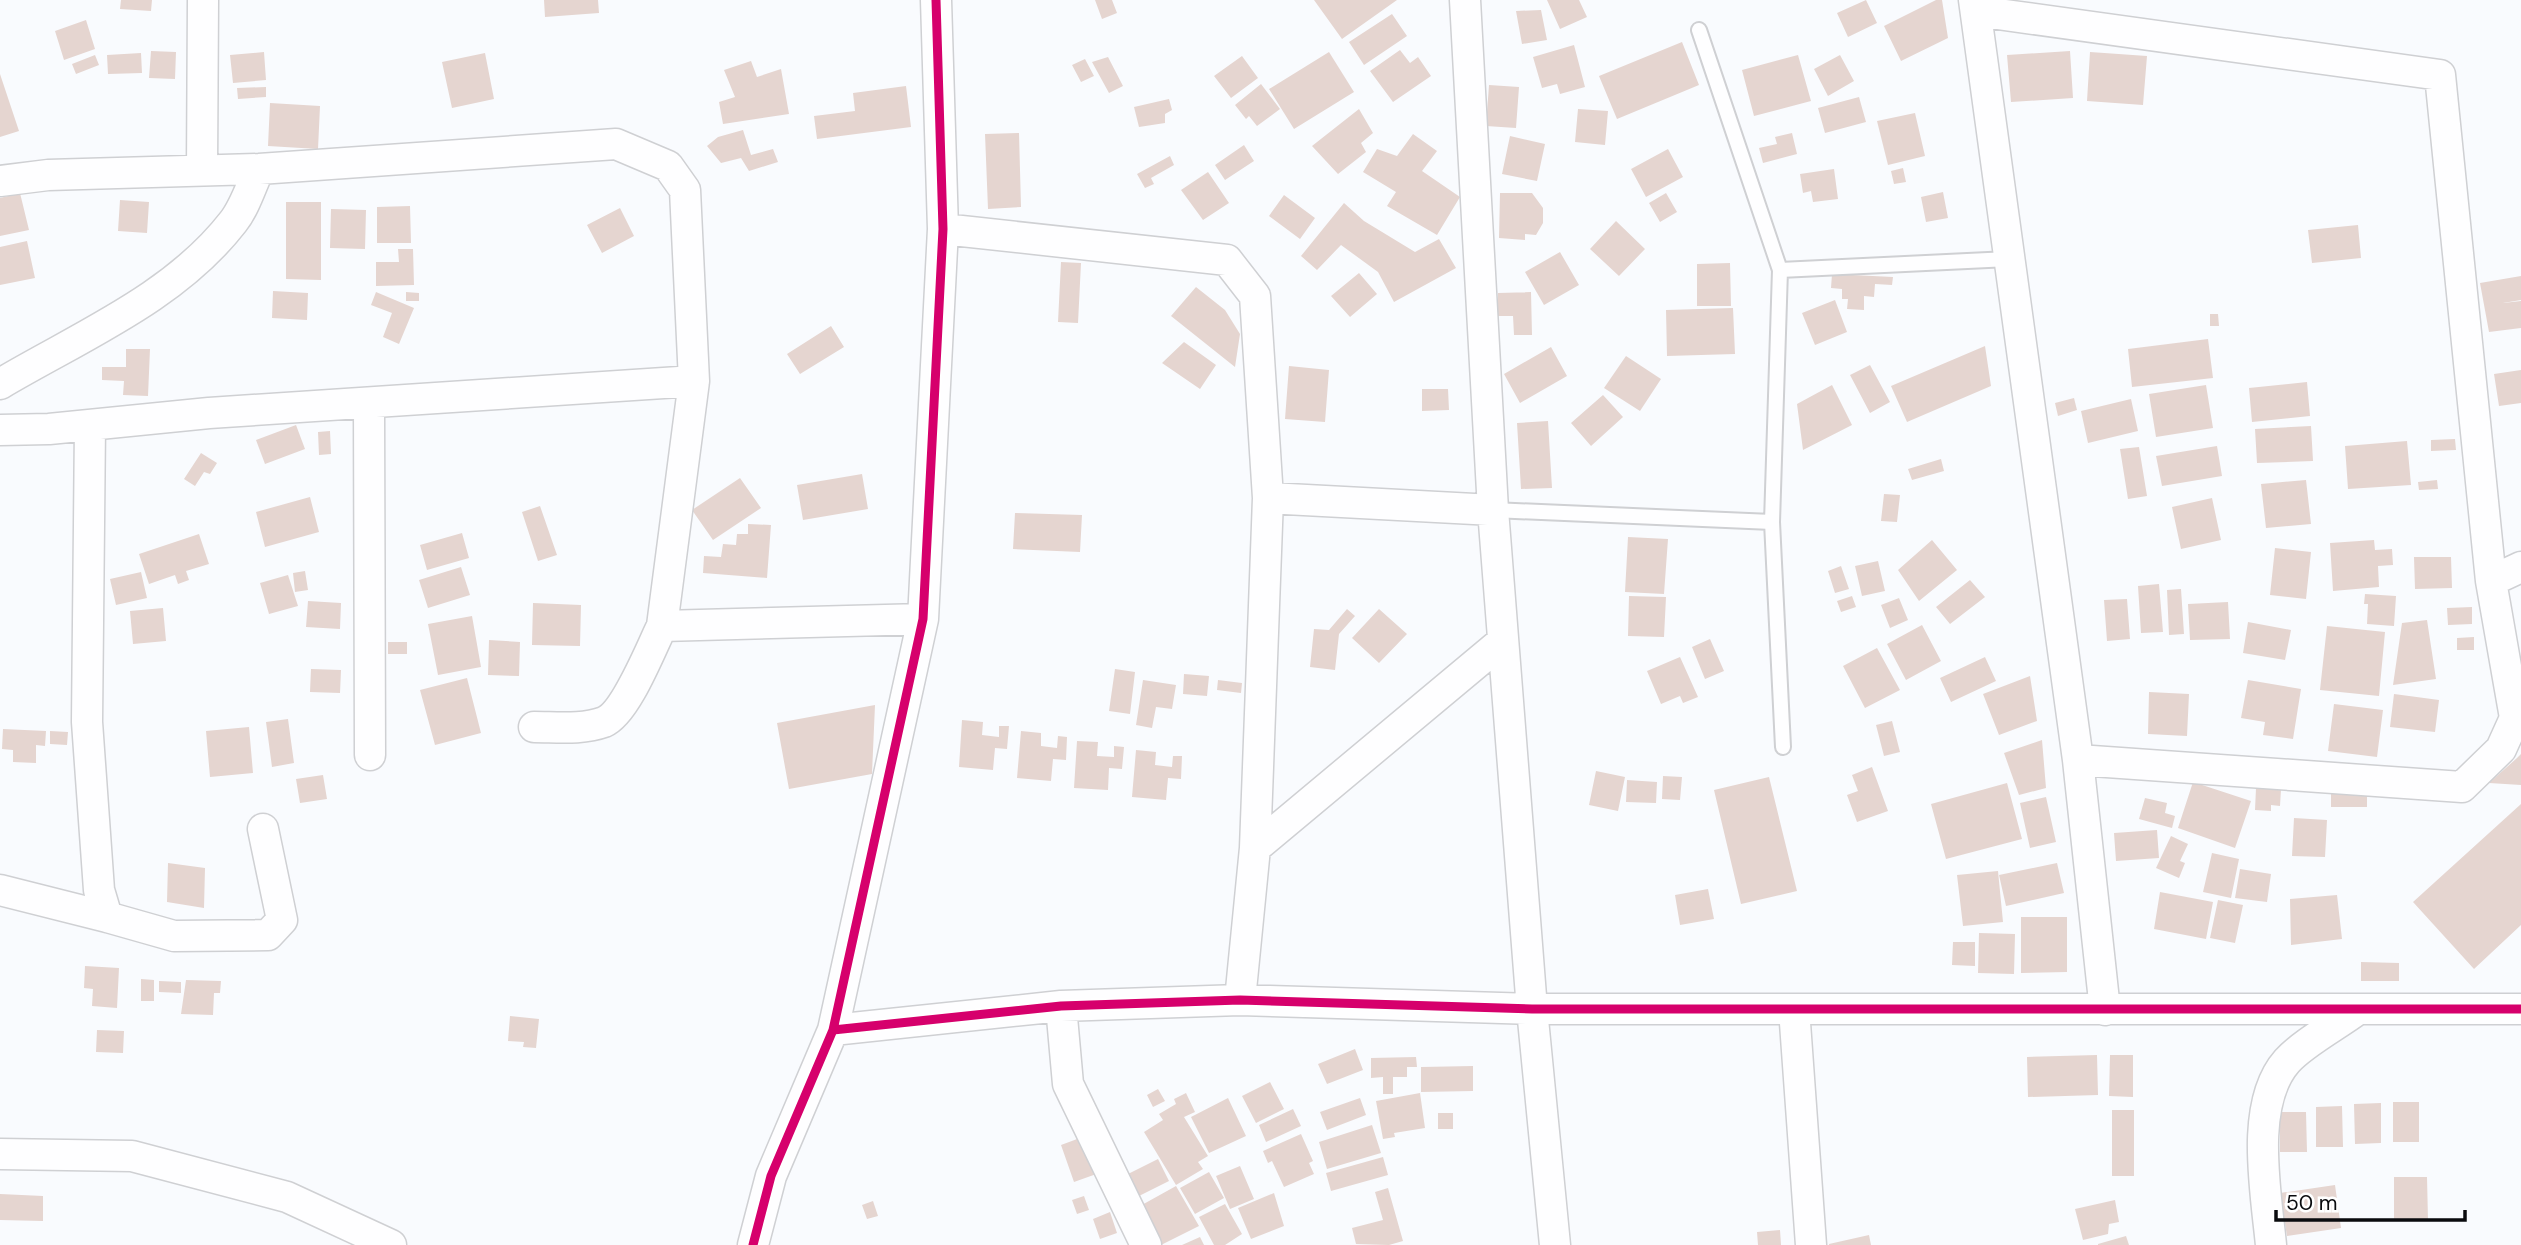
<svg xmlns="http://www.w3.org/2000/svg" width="2521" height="1245" viewBox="0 0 2521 1245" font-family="'DM Sans',sans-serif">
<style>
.building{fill:#e5d5d0}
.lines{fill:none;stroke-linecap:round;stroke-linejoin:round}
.lane-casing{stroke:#cfd0d3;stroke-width:18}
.street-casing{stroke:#cfd0d3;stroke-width:33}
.lane{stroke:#fefeff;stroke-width:14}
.street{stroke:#fefeff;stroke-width:30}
.cycleway-casing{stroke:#fff;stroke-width:13}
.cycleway{stroke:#d6006c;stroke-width:9}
</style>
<rect width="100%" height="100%" fill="#f9fbfe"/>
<path class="building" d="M 121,0 L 152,0 L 151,11 L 120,9 Z
M 544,0 L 598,0 L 599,13 L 545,17 Z
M 1095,0 L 1112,0 L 1117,13 L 1102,19 Z
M 1314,0 L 1397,0 L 1342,39 Z
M 1547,0 L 1579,0 L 1587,17 L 1560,29 Z
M 1866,0 L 1877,23 L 1848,37 L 1837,13 Z
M 1936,0 L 1942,0 L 1948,38 L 1901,61 L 1884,26 Z
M 1541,10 L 1547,40 L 1522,44 L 1516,11 Z
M 1392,14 L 1407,36 L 1364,65 L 1349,42 Z
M 86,20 L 95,49 L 64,60 L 55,31 Z
M 1682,42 L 1699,85 L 1617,119 L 1599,76 Z
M 1574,45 L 1585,87 L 1560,94 L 1557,84 L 1542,88 L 1533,57 Z
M 1400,50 L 1410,63 L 1418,57 L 1431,76 L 1393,102 L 1370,71 Z
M 151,51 L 176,52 L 175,79 L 149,78 Z
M 2070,51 L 2073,98 L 2011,102 L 2007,55 Z
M 264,52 L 266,80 L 233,83 L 230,55 Z
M 1329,52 L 1354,92 L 1294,129 L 1269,89 Z
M 2090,52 L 2147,56 L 2143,105 L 2087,101 Z
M 141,53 L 142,73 L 108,74 L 107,55 Z
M 485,53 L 494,99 L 452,108 L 442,62 Z
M 95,55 L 99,65 L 76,74 L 72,64 Z
M 1798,55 L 1811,101 L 1754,116 L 1742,70 Z
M 1840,55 L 1854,81 L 1828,96 L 1814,69 Z
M 1242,56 L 1258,78 L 1231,98 L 1214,76 Z
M 1108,57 L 1123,86 L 1109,93 L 1092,62 Z
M 1085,59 L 1094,76 L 1081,82 L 1072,65 Z
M 751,61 L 757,77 L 781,69 L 789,114 L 723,124 L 719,102 L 735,97 L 724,70 Z
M 0,74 L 19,131 L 0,137 Z
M 1261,84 L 1280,109 L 1257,126 L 1249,116 L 1246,119 L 1235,105 Z
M 1489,85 L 1519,87 L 1516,128 L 1486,126 Z
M 906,86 L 911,127 L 817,139 L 814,116 L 855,111 L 853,93 Z
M 266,87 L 266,97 L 238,99 L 237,88 Z
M 1859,97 L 1866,122 L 1825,133 L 1818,108 Z
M 1169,99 L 1172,110 L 1165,114 L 1165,123 L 1139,127 L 1134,107 Z
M 270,103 L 320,106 L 318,149 L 268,146 Z
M 1359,109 L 1373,133 L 1361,143 L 1366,152 L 1338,174 L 1312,146 Z
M 1578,109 L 1608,111 L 1605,145 L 1575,142 Z
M 1915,113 L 1925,156 L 1888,165 L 1877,121 Z
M 743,130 L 751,155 L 773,149 L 778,162 L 749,171 L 741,158 L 721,163 L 707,146 L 718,137 Z
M 1019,133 L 1021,207 L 988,209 L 985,134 Z
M 1792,133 L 1797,154 L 1763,163 L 1759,148 L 1777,144 L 1775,137 Z
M 1413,134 L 1437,151 L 1422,171 L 1460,197 L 1437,235 L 1387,206 L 1396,192 L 1363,172 L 1377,149 L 1397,156 Z
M 1510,136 L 1545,144 L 1537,181 L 1502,174 Z
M 1244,145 L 1254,161 L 1225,180 L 1215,165 Z
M 1668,149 L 1683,177 L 1646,197 L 1631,169 Z
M 1170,156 L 1174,165 L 1151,178 L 1154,184 L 1145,188 L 1137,174 Z
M 1903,168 L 1906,182 L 1894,184 L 1891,171 Z
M 1834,169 L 1838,199 L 1813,202 L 1811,191 L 1803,193 L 1800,174 Z
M 1208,172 L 1229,203 L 1203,220 L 1181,190 Z
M 1943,192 L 1948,218 L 1926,222 L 1921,197 Z
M 20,193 L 29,230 L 0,236 L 0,198 Z
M 1500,193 L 1532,193 L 1543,208 L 1543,223 L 1536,235 L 1525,234 L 1525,240 L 1499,238 Z
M 1666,193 L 1677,212 L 1660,222 L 1649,203 Z
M 1284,195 L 1315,218 L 1300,239 L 1269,216 Z
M 120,200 L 149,202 L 147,233 L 118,231 Z
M 286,202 L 321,202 L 321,280 L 286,279 Z
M 1344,203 L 1364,221 L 1415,252 L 1439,239 L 1456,268 L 1394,302 L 1378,272 L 1341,245 L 1317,270 L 1301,256 Z
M 410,206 L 411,243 L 377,243 L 377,207 Z
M 620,208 L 634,236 L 602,253 L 587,225 Z
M 331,209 L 366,210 L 365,249 L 330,248 Z
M 1616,221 L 1645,249 L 1619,276 L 1590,249 Z
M 2358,225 L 2361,258 L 2312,263 L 2308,230 Z
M 27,241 L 35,278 L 0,285 L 0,247 Z
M 398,249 L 413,249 L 414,285 L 376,286 L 376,262 L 399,262 Z
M 1560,252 L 1579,285 L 1544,305 L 1525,272 Z
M 1061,262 L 1081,263 L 1078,323 L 1058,322 Z
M 1730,263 L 1731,306 L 1697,306 L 1697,264 Z
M 1359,273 L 1377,294 L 1350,317 L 1331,296 Z
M 1832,274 L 1893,277 L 1892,285 L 1875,284 L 1874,297 L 1864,296 L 1864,310 L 1847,309 L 1848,299 L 1842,299 L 1842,289 L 1831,288 Z
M 2521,276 L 2521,300 L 2503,303 L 2521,301 L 2521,328 L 2489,332 L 2480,283 Z
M 1196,287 L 1225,310 L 1240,334 L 1235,367 L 1171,316 Z
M 273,291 L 308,293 L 307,320 L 272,318 Z
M 376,292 L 414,308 L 399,344 L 383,337 L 392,313 L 371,305 Z
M 406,292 L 419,293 L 419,301 L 406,301 Z
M 1531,292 L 1532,335 L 1514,335 L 1513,316 L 1498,316 L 1498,293 Z
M 1835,300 L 1847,332 L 1815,345 L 1802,313 Z
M 1733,308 L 1735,354 L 1667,356 L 1666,310 Z
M 2210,314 L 2218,314 L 2219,326 L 2210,326 Z
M 831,326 L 844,347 L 800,374 L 787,354 Z
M 2208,339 L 2213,378 L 2132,387 L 2128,349 Z
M 1184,342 L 1216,365 L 1200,389 L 1162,363 Z
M 1985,346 L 1991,386 L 1907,422 L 1891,386 Z
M 1551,347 L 1567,376 L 1520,403 L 1504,374 Z
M 126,349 L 150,349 L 148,396 L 123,395 L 124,381 L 102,380 L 102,367 L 126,367 Z
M 1626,356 L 1661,379 L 1640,411 L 1604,388 Z
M 1870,365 L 1890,402 L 1870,413 L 1850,375 Z
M 1289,366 L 1329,370 L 1325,422 L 1285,419 Z
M 2521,370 L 2521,403 L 2499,406 L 2494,374 Z
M 2307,382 L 2310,416 L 2252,422 L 2249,388 Z
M 1832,385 L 1852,425 L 1803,450 L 1797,404 Z
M 2206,385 L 2213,428 L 2156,437 L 2149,394 Z
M 1422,389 L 1448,389 L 1449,410 L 1422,411 Z
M 1603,395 L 1623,417 L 1591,446 L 1571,423 Z
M 2074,398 L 2077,410 L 2058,416 L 2055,403 Z
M 2131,399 L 2138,431 L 2088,443 L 2081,411 Z
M 1548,421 L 1552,488 L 1521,489 L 1517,423 Z
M 296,425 L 305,449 L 265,464 L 256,440 Z
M 2311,426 L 2313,461 L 2257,463 L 2255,429 Z
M 330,431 L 331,454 L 319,455 L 318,432 Z
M 2455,439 L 2456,450 L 2431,451 L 2431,440 Z
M 2407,441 L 2411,485 L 2348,489 L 2345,446 Z
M 2217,446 L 2222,476 L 2162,486 L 2156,456 Z
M 2139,447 L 2147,496 L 2128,499 L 2120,449 Z
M 201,453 L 217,463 L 210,474 L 204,472 L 195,486 L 184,479 Z
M 1941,459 L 1944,471 L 1912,480 L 1908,469 Z
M 862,474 L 868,509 L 803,520 L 797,485 Z
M 740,478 L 761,508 L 713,540 L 692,510 Z
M 2306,480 L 2311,524 L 2266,528 L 2261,484 Z
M 2437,480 L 2438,489 L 2419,490 L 2418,482 Z
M 1884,494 L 1900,495 L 1897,522 L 1881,521 Z
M 310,497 L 319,532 L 265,547 L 256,512 Z
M 2212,498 L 2221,540 L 2181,549 L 2172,507 Z
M 540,506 L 557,555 L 538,561 L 522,512 Z
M 1015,513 L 1082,515 L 1080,552 L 1013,549 Z
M 748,524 L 771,525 L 767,578 L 703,573 L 704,556 L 721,557 L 723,544 L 736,545 L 737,534 L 748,534 Z
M 462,533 L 469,558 L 427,570 L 420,545 Z
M 199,534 L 209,564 L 186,571 L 189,580 L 178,584 L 175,575 L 149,584 L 139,554 Z
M 1628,537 L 1668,539 L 1664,594 L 1625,592 Z
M 1932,540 L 1957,570 L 1919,601 L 1898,570 Z
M 2374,540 L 2375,550 L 2392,549 L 2393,565 L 2378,566 L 2379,587 L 2333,591 L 2330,543 Z
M 2275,548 L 2311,552 L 2306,599 L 2270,595 Z
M 2414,557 L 2451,557 L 2452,588 L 2415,589 Z
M 1878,561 L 1885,591 L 1862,596 L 1855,566 Z
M 1841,566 L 1849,589 L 1835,593 L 1828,571 Z
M 461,567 L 470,595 L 428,608 L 419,580 Z
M 305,571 L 308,590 L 295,592 L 293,573 Z
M 141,572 L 147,598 L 116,605 L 110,579 Z
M 288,575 L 298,606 L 269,614 L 260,583 Z
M 1970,580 L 1985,597 L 1950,624 L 1936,607 Z
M 2159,584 L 2163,632 L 2141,633 L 2138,586 Z
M 2181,589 L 2184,634 L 2169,635 L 2167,590 Z
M 2365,594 L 2396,596 L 2394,626 L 2367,624 L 2368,604 L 2364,604 Z
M 1629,596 L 1666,597 L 1664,637 L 1628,636 Z
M 1852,596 L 1856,607 L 1841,612 L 1837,601 Z
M 1899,598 L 1908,620 L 1890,628 L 1881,605 Z
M 2127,599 L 2130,639 L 2107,641 L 2104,600 Z
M 308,601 L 341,603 L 340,629 L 306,627 Z
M 2228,602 L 2230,639 L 2190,640 L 2188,604 Z
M 533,603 L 581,605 L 580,646 L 532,645 Z
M 2472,607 L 2472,624 L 2448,625 L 2447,608 Z
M 163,608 L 166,641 L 133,644 L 130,611 Z
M 1347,609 L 1355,616 L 1339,634 L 1335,670 L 1310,667 L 1314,629 L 1329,630 Z
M 1379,609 L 1407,634 L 1379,663 L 1352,638 Z
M 472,616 L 481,667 L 438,675 L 428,624 Z
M 2427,620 L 2436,679 L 2393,685 L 2402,623 Z
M 2248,622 L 2291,630 L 2285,660 L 2243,653 Z
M 1922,625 L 1941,661 L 1906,680 L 1887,644 Z
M 2327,626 L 2385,632 L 2379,696 L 2320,690 Z
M 2474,637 L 2474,650 L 2457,650 L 2457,638 Z
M 1710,639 L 1724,671 L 1705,679 L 1692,647 Z
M 489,640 L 520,642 L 519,676 L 488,675 Z
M 388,642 L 407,642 L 407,654 L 388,654 Z
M 1877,648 L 1900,690 L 1865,708 L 1843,666 Z
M 1680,657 L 1698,697 L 1683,703 L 1680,696 L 1661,704 L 1647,671 Z
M 1985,657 L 1996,681 L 1951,702 L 1940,678 Z
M 311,669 L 341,670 L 340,693 L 310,692 Z
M 1115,669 L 1135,672 L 1130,714 L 1109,711 Z
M 1184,674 L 1209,676 L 1207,696 L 1183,694 Z
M 2030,676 L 2037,721 L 1999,735 L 1983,694 Z
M 467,678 L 481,733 L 435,745 L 420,690 Z
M 1143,680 L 1176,685 L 1172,709 L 1156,707 L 1152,728 L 1136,725 Z
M 1218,680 L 1242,683 L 1241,693 L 1217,690 Z
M 2248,680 L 2301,689 L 2293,739 L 2263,735 L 2265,722 L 2241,718 Z
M 2149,692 L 2189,694 L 2187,736 L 2148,734 Z
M 2394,694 L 2439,700 L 2435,732 L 2390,727 Z
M 2334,704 L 2383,710 L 2377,757 L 2328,751 Z
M 875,705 L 872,774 L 789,789 L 777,723 Z
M 288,719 L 294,763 L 272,767 L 266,722 Z
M 962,720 L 983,722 L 982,735 L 999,737 L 999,726 L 1009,726 L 1007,749 L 995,748 L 993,770 L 959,767 Z
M 1892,721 L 1900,752 L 1884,756 L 1876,725 Z
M 249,727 L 253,773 L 210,777 L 206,731 Z
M 3,729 L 46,731 L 45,746 L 36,745 L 36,763 L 13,762 L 13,750 L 2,749 Z
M 50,731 L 68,732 L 67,745 L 50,744 Z
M 1021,731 L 1041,733 L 1041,746 L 1057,748 L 1058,736 L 1067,737 L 1066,760 L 1053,759 L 1051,781 L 1017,778 Z
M 2042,740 L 2046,788 L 2019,795 L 2004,753 Z
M 1077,741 L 1098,742 L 1097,756 L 1114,757 L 1114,746 L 1124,747 L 1122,769 L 1109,768 L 1108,790 L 1074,788 Z
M 1136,750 L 1156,752 L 1155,765 L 1172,767 L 1173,756 L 1182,756 L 1181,779 L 1168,778 L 1166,800 L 1132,797 Z
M 2521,754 L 2521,785 L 2489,783 L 2517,758 Z
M 1872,767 L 1888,811 L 1857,822 L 1847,795 L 1858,791 L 1852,775 Z
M 1596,771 L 1625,777 L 1618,811 L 1589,805 Z
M 323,775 L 327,799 L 300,803 L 296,779 Z
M 1663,776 L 1682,777 L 1680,800 L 1662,799 Z
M 1769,777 L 1797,891 L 1741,904 L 1714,790 Z
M 1627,780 L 1657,782 L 1656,803 L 1626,802 Z
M 2193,782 L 2251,801 L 2235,848 L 2178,828 Z
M 2007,783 L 2022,839 L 1946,859 L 1931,804 Z
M 2331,787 L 2367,787 L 2367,807 L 2331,807 Z
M 2256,788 L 2281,789 L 2280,806 L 2271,805 L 2271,811 L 2255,810 Z
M 2046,797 L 2056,842 L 2030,848 L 2020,803 Z
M 2145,798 L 2167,803 L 2165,813 L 2175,816 L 2172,828 L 2139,819 Z
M 2521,804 L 2521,925 L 2474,969 L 2413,902 Z
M 2294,818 L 2327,820 L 2325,857 L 2292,856 Z
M 2157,830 L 2159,858 L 2116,861 L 2114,833 Z
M 2171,836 L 2188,844 L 2180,861 L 2185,863 L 2179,878 L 2156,868 Z
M 2212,853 L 2239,859 L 2231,898 L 2203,892 Z
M 168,863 L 205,868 L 204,908 L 167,902 Z
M 2057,863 L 2064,893 L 2006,906 L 1999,875 Z
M 2240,869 L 2271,874 L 2267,902 L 2235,898 Z
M 1998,871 L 2003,922 L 1963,926 L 1957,875 Z
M 1708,889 L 1714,919 L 1680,925 L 1675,895 Z
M 2160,892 L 2213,902 L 2206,939 L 2154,929 Z
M 2337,895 L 2342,939 L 2291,945 L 2290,899 Z
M 2218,900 L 2243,905 L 2235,943 L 2210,938 Z
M 2021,917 L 2067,917 L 2067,972 L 2021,973 Z
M 1979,933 L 2015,934 L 2014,974 L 1978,973 Z
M 1953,942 L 1975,942 L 1975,966 L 1952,965 Z
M 2361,962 L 2399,963 L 2399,981 L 2361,981 Z
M 85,966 L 119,968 L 117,1008 L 92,1006 L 93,989 L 84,988 Z
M 141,979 L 154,980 L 154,1001 L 141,1001 Z
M 186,980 L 221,981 L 220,993 L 214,993 L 213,1015 L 181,1014 Z
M 159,981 L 181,982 L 181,993 L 159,992 Z
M 510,1016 L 539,1019 L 536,1048 L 523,1047 L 524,1042 L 508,1041 Z
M 97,1030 L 124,1031 L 123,1053 L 96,1052 Z
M 1355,1049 L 1363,1070 L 1327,1084 L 1318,1064 Z
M 2097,1055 L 2098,1095 L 2028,1097 L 2027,1057 Z
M 2110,1055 L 2133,1055 L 2133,1097 L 2109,1096 Z
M 1416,1057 L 1417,1067 L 1407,1067 L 1407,1077 L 1393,1077 L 1393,1094 L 1383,1094 L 1383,1077 L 1371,1078 L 1371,1058 Z
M 1473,1066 L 1473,1091 L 1421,1092 L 1421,1067 Z
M 1270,1082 L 1284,1109 L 1256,1123 L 1242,1096 Z
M 1158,1089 L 1165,1101 L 1153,1107 L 1147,1095 Z
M 1186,1093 L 1195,1112 L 1184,1117 L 1208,1156 L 1198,1162 L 1203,1169 L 1176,1185 L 1144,1132 L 1163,1120 L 1159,1114 L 1176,1104 L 1174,1099 Z
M 1420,1093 L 1425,1128 L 1394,1133 L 1395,1137 L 1383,1139 L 1376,1101 Z
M 1228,1098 L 1246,1136 L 1209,1153 L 1191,1117 Z
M 1360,1098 L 1366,1115 L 1327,1130 L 1320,1112 Z
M 2393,1102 L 2419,1102 L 2419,1142 L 2393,1142 Z
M 2381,1103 L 2381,1143 L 2355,1144 L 2354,1104 Z
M 2342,1106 L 2343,1147 L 2316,1147 L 2316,1107 Z
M 1293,1109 L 1301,1126 L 1266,1142 L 1259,1125 Z
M 2112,1110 L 2134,1110 L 2134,1176 L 2112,1176 Z
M 2280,1112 L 2306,1112 L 2307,1152 L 2280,1152 Z
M 1438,1113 L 1453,1113 L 1453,1129 L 1438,1129 Z
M 1372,1125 L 1381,1153 L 1327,1169 L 1319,1142 Z
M 1301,1134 L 1313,1161 L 1309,1163 L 1314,1174 L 1284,1187 L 1272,1161 L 1268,1163 L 1263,1151 Z
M 1088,1135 L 1102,1172 L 1074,1182 L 1061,1145 Z
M 1383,1157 L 1388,1175 L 1331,1191 L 1326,1173 Z
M 1158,1159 L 1169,1181 L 1135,1198 L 1124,1176 Z
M 1240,1166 L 1254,1199 L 1230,1209 L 1216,1176 Z
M 1209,1172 L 1224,1198 L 1195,1214 L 1180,1188 Z
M 2394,1177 L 2427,1177 L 2428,1220 L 2394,1220 Z
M 2335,1185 L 2341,1228 L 2287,1236 L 2280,1193 Z
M 1176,1186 L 1199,1226 L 1161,1245 L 1140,1206 Z
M 1388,1188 L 1403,1241 L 1389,1245 L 1356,1244 L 1352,1228 L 1383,1220 L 1375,1192 Z
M 1274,1193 L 1284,1226 L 1251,1239 L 1238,1208 Z
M 0,1194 L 43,1196 L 43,1221 L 0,1220 Z
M 1084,1196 L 1089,1210 L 1077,1214 L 1072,1200 Z
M 2115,1200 L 2119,1222 L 2109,1224 L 2108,1234 L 2083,1240 L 2075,1209 Z
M 873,1201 L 878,1216 L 867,1219 L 862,1205 Z
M 1225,1204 L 1242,1234 L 1225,1245 L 1214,1245 L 1199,1217 Z
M 1110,1212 L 1117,1233 L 1100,1239 L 1093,1219 Z
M 1780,1230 L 1781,1245 L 1758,1245 L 1757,1232 Z
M 1869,1235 L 1871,1245 L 1829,1245 L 1829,1244 Z
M 2126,1236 L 2129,1245 L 2098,1245 L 2098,1244 Z
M 1200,1237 L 1204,1245 L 1182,1245 Z"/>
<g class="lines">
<g class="lane-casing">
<path id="lane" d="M 1699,30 L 1780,270
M 1493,510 L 1772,522 L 1783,747
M 1772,522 L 1780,270 L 2009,259"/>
</g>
<g class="street-casing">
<path id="street" d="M 1465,0 L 1493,510 L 1532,1009 L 1555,1245
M 1974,0 L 2078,760 L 2105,1010
M 1976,11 L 2440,75 L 2491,581
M 202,170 L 203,0
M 0,181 L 48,175 L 259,169 L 616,144 L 668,166 L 685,190 L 694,381 L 662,626
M 943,229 L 1227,260 L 1255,296 L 1268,498 L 1493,510
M 0,384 C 81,336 174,298 233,222 C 245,207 251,186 259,169
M 369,403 L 370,755
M 90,425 L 87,722 L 99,890 L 107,917 L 174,936 L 268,935 L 282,920 L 263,829
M 0,430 L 49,429 L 209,413 L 694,381
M 534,727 C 557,727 582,730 604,722 C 626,713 651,648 662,626 L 923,619
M 2078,760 L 2462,787 L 2501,749 L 2515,718 L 2491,581 L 2521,567
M 1255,848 L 1503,641
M 0,890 L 107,917
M 1240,1000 L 1255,848 L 1268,498
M 1061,1006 L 1068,1084 L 1146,1245
M 1794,1009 L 1811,1245
M 833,1030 L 1061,1006 L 1240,1000 L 1532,1009 L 2521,1009
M 0,1154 L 132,1156 L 287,1197 L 391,1245
M 753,1245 L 771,1176 L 833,1030 L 923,619 L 943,229 L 936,0
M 2271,1245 C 2266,1192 2249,1104 2287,1061 C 2303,1043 2337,1025 2357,1010"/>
</g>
<use href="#lane" class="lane"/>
<use href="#street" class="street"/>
<g class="cycleway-casing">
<path id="cycleway" d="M 833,1030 L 1061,1006 L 1240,1000 L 1532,1009 L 2521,1009
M 753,1245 L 771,1176 L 833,1030 L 923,619 L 943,229 L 936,0"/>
</g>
<use href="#cycleway" class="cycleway"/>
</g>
<path d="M2276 1210v10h189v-10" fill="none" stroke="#0a0b0e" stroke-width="3.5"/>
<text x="2286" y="1210" font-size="21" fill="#0a0b0e" stroke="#ffffff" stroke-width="5" paint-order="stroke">50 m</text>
</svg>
